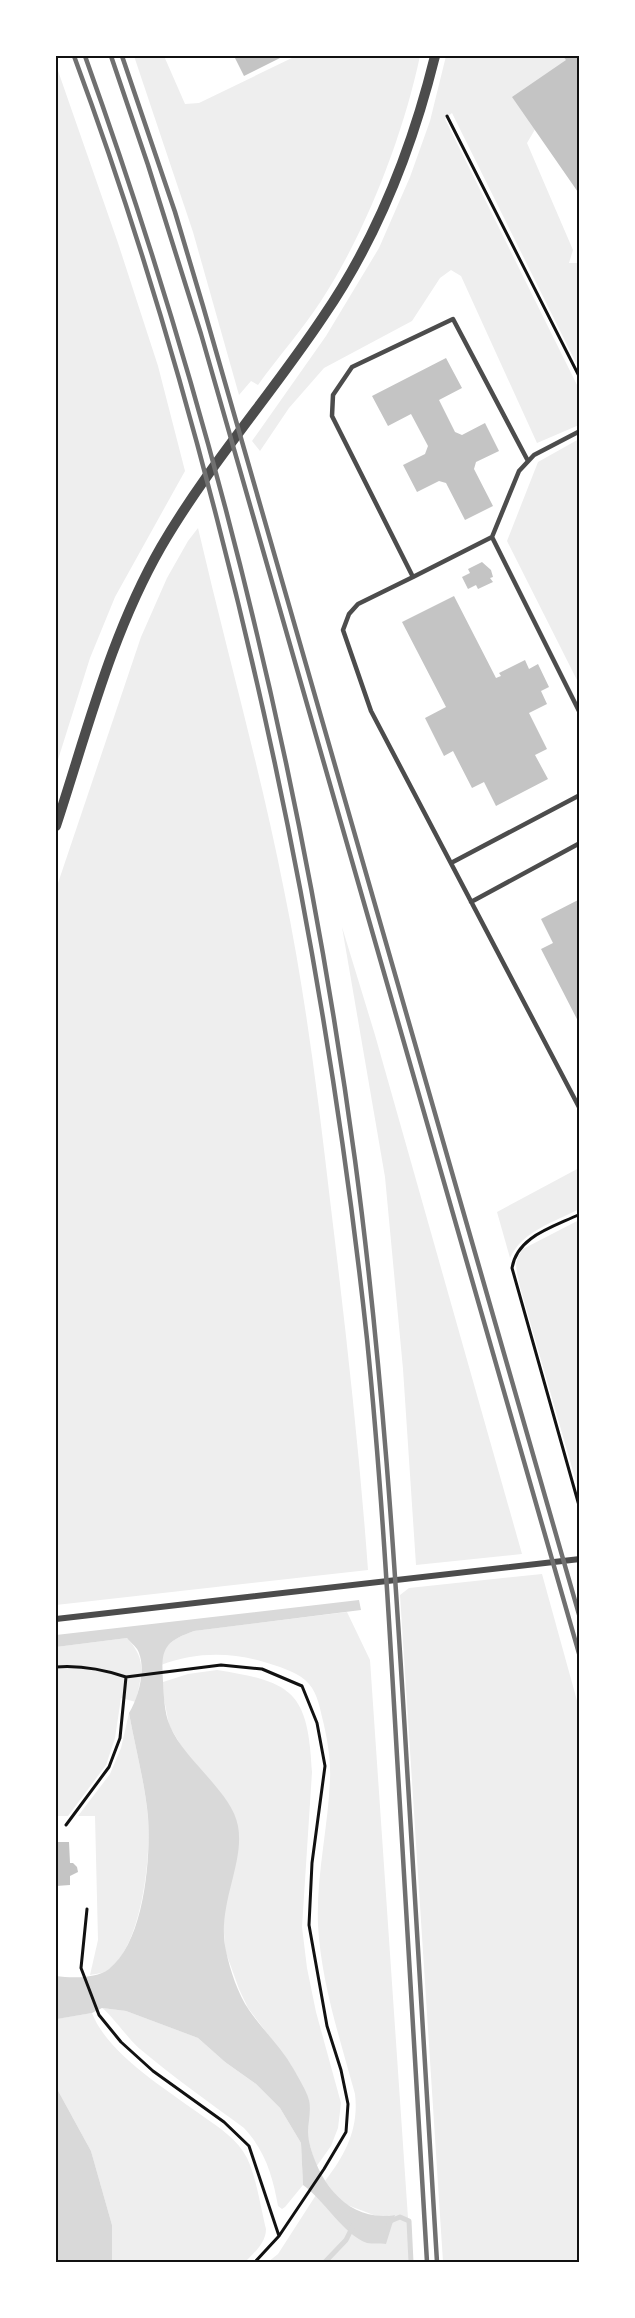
<svg xmlns="http://www.w3.org/2000/svg" width="635" height="2318" viewBox="0 0 635 2318" font-family="Lato,sans-serif">
<style>
.green{fill:#eee}
.water{fill:#d9d9d9}
.lines{fill:none;stroke-linecap:round;stroke-linejoin:round}
.stream{stroke:#d9d9d9;stroke-width:5}
.building{fill:#c4c4c4}
.path{stroke:#111;stroke-width:3}
.service{stroke:#4c4c4c;stroke-width:4.5}
.minor{stroke:#4c4c4c;stroke-width:6}
.tertiary{stroke:#4c4c4c;stroke-width:10}
.rail{stroke:#707070;stroke-width:4.5}
.neatline{fill:none;stroke:#111;stroke-width:2}
</style>
<rect width="100%" height="100%" fill="#fff"/>
<path class="green" d="M 134,56 L 164,56 L 185,104 L 199,103 L 296,56 L 420,56 C 403,136 366,232 321,301 C 302,330 278,357 258,385 L 251,381 L 239,395 L 193,232 Z
M 446,56 L 575,56 L 575,61 L 527,143 L 573,250 L 569,263 L 579,263 L 579,369 L 452,113 L 445,119 L 579,389 L 579,425 L 537,443 L 461,276 L 451,270 L 440,278 L 412,321 L 324,368 L 289,408 L 260,451 L 252,441 L 326,336 L 379,248 L 410,177 L 430,121 Z
M 56,65 L 118,243 L 158,366 L 185,471 L 115,597 L 90,658 L 56,766 Z
M 579,439 L 579,684 L 507,541 L 538,462 Z
M 198,528 C 226,649 260,768 284,890 C 305,992 318,1096 330,1200 C 345,1323 359,1446 368,1570 L 56,1605 L 56,889 L 141,637 L 167,578 L 188,541 Z
M 342,927 L 375,1035 L 522,1554 L 416,1565 L 403,1369 L 385,1177 Z
M 579,1168 L 579,1209 C 555,1222 522,1231 510,1258 L 497,1212 Z
M 579,1220 L 579,1492 L 520,1287 C 517,1270 512,1263 523,1249 Z
M 542,1574 L 579,1708 L 579,2262 L 443,2262 L 400,1595 L 409,1588 Z
M 347,1612 L 370,1660 L 411,2262 L 268,2262 L 278,2254 L 316,2195 L 354,2235 L 368,2243 L 394,2215 L 379,2217 L 342,2203 L 325,2181 C 346,2154 359,2128 355,2094 C 340,2039 321,1982 318,1925 C 316,1877 328,1828 330,1780 C 331,1760 327,1736 322,1717 C 319,1704 316,1689 305,1680 C 295,1671 277,1666 264,1662 C 230,1652 195,1652 161,1665 C 160,1644 178,1637 194,1631 Z
M 127,1638 C 148,1661 141,1674 136,1702 L 121,1698 L 115,1738 L 106,1765 L 68,1816 L 56,1816 L 56,1647 Z
M 217,1670 C 294,1682 308,1693 312,1772 L 302,1927 L 307,1968 L 316,2012 L 341,2103 L 338,2128 L 331,2146 L 316,2167 L 308,2138 L 309,2100 L 291,2065 L 248,2008 L 239,1989 L 225,1950 L 223,1913 L 237,1851 L 226,1800 L 183,1749 L 169,1725 L 164,1699 L 163,1682 L 188,1674 Z
M 129,1713 C 135,1747 145,1783 148,1818 C 151,1856 142,1947 108,1970 C 104,1973 96,1974 90,1975 L 98,1940 L 95,1816 L 78,1816 L 110,1774 L 121,1748 Z
M 102,2008 L 126,2011 L 198,2038 L 225,2062 L 256,2084 L 280,2108 L 301,2143 L 303,2185 L 285,2207 L 282,2209 L 278,2206 C 273,2177 265,2150 244,2128 C 209,2102 173,2077 140,2049 C 129,2040 110,2013 102,2008 Z
M 92,2013 C 108,2055 169,2091 204,2117 C 220,2128 238,2140 247,2158 C 256,2176 261,2209 266,2229 C 266,2243 254,2253 245,2262 L 112,2262 L 112,2225 L 91,2151 L 56,2087 L 56,2019 Z"/>
<path class="water" d="M 359,1600 L 361,1610 L 194,1631 C 163,1642 161,1650 163,1681 C 164,1696 164,1712 170,1726 C 184,1760 232,1792 238,1826 C 245,1864 216,1906 226,1951 C 230,1970 238,1994 249,2010 C 262,2029 281,2047 293,2068 C 298,2077 306,2090 309,2100 C 312,2113 306,2128 309,2141 C 318,2182 348,2223 395,2215 L 386,2244 C 380,2243 373,2244 367,2243 C 344,2235 324,2200 303,2185 L 301,2143 L 280,2108 L 256,2084 L 225,2062 L 198,2038 L 126,2011 L 102,2008 L 92,2013 L 57,2019 L 56,2021 L 56,1976 C 71,1978 96,1979 109,1969 C 144,1942 151,1859 148,1817 C 145,1783 135,1747 129,1713 C 138,1698 146,1671 139,1653 C 138,1648 131,1643 127,1638 L 56,1647 L 56,1635 Z
M 56,2087 L 91,2151 L 112,2225 L 112,2262 L 56,2262 Z"/>
<g class="lines">
<path class="stream" d="M 388,2222 L 400,2217 L 409,2221 L 411,2262
M 325,2262 L 346,2240 L 353,2226"/>
</g>
<path class="building" d="M 234,56 L 284,56 L 244,76 Z
M 563,56 L 580,56 L 580,195 L 512,97 L 566,60 Z
M 446,358 L 462,388 L 439,400 L 455,432 L 462,435 L 485,423 L 499,451 L 476,462 L 474,469 L 493,506 L 465,520 L 446,483 L 439,481 L 417,492 L 403,465 L 425,454 L 428,446 L 411,414 L 388,426 L 372,396 Z
M 482,562 L 491,570 L 493,577 L 490,578 L 493,582 L 478,589 L 476,585 L 468,589 L 462,577 L 470,573 L 468,569 Z
M 454,596 L 496,678 L 501,676 L 499,673 L 525,660 L 529,669 L 538,664 L 549,687 L 541,691 L 547,704 L 529,713 L 547,749 L 535,755 L 548,779 L 496,806 L 484,782 L 472,788 L 453,751 L 444,756 L 425,718 L 446,707 L 402,622 Z
M 580,899 L 580,1025 L 541,949 L 553,943 L 541,919 Z
M 56,1842 L 69,1842 L 70,1863 L 73,1863 L 77,1867 L 78,1872 L 70,1876 L 70,1885 L 56,1886 Z"/>
<g class="lines">
<path class="path" d="M 447,116 L 580,378
M 580,1214 C 554,1227 517,1236 512,1268 L 580,1509
M 56,1667 C 81,1665 102,1669 126,1677
M 66,1825 L 109,1767 L 120,1738 L 126,1677 L 221,1665 L 262,1669 L 302,1686 L 317,1723 L 325,1766 L 312,1863 L 309,1925 L 327,2026 L 341,2070 L 348,2104 L 346,2132 L 324,2169 L 279,2236 L 255,2262
M 87,1909 L 81,1968 L 99,2015 L 121,2042 L 153,2071 L 224,2122 L 249,2146 L 279,2236"/>
<path class="service" d="M 580,431 L 534,455 L 519,471 L 492,537 L 580,713
M 492,537 L 413,577 L 332,416 L 333,395 L 352,367 L 453,319 L 528,461
M 413,577 L 358,604 L 349,614 L 343,630 L 371,711 L 580,1109
M 451,863 L 580,795
M 471,902 L 580,843"/>
<path class="minor" d="M 56,1619 L 580,1559"/>
<path class="tertiary" d="M 56,826 C 87,732 111,634 161,547 C 208,466 271,395 323,317 C 378,237 412,149 435,56"/>
<path class="rail" d="M 74,56 C 130,207 177,363 217,519 C 287,788 337,1062 367,1339 C 381,1478 389,1617 397,1756 C 407,1925 417,2094 427,2262
M 85,56 C 213,413 304,784 355,1160 C 382,1362 395,1564 407,1767 C 417,1932 427,2097 437,2262
M 111,56 L 148,165 L 201,334 L 580,1657
M 122,56 L 175,212 L 203,306 L 580,1618"/>
</g>
<rect width="635" height="2318" fill="none" stroke="#ffffff" stroke-width="114"/>
<rect x="57" y="57" width="521" height="2204" class="neatline"/>
</svg>
